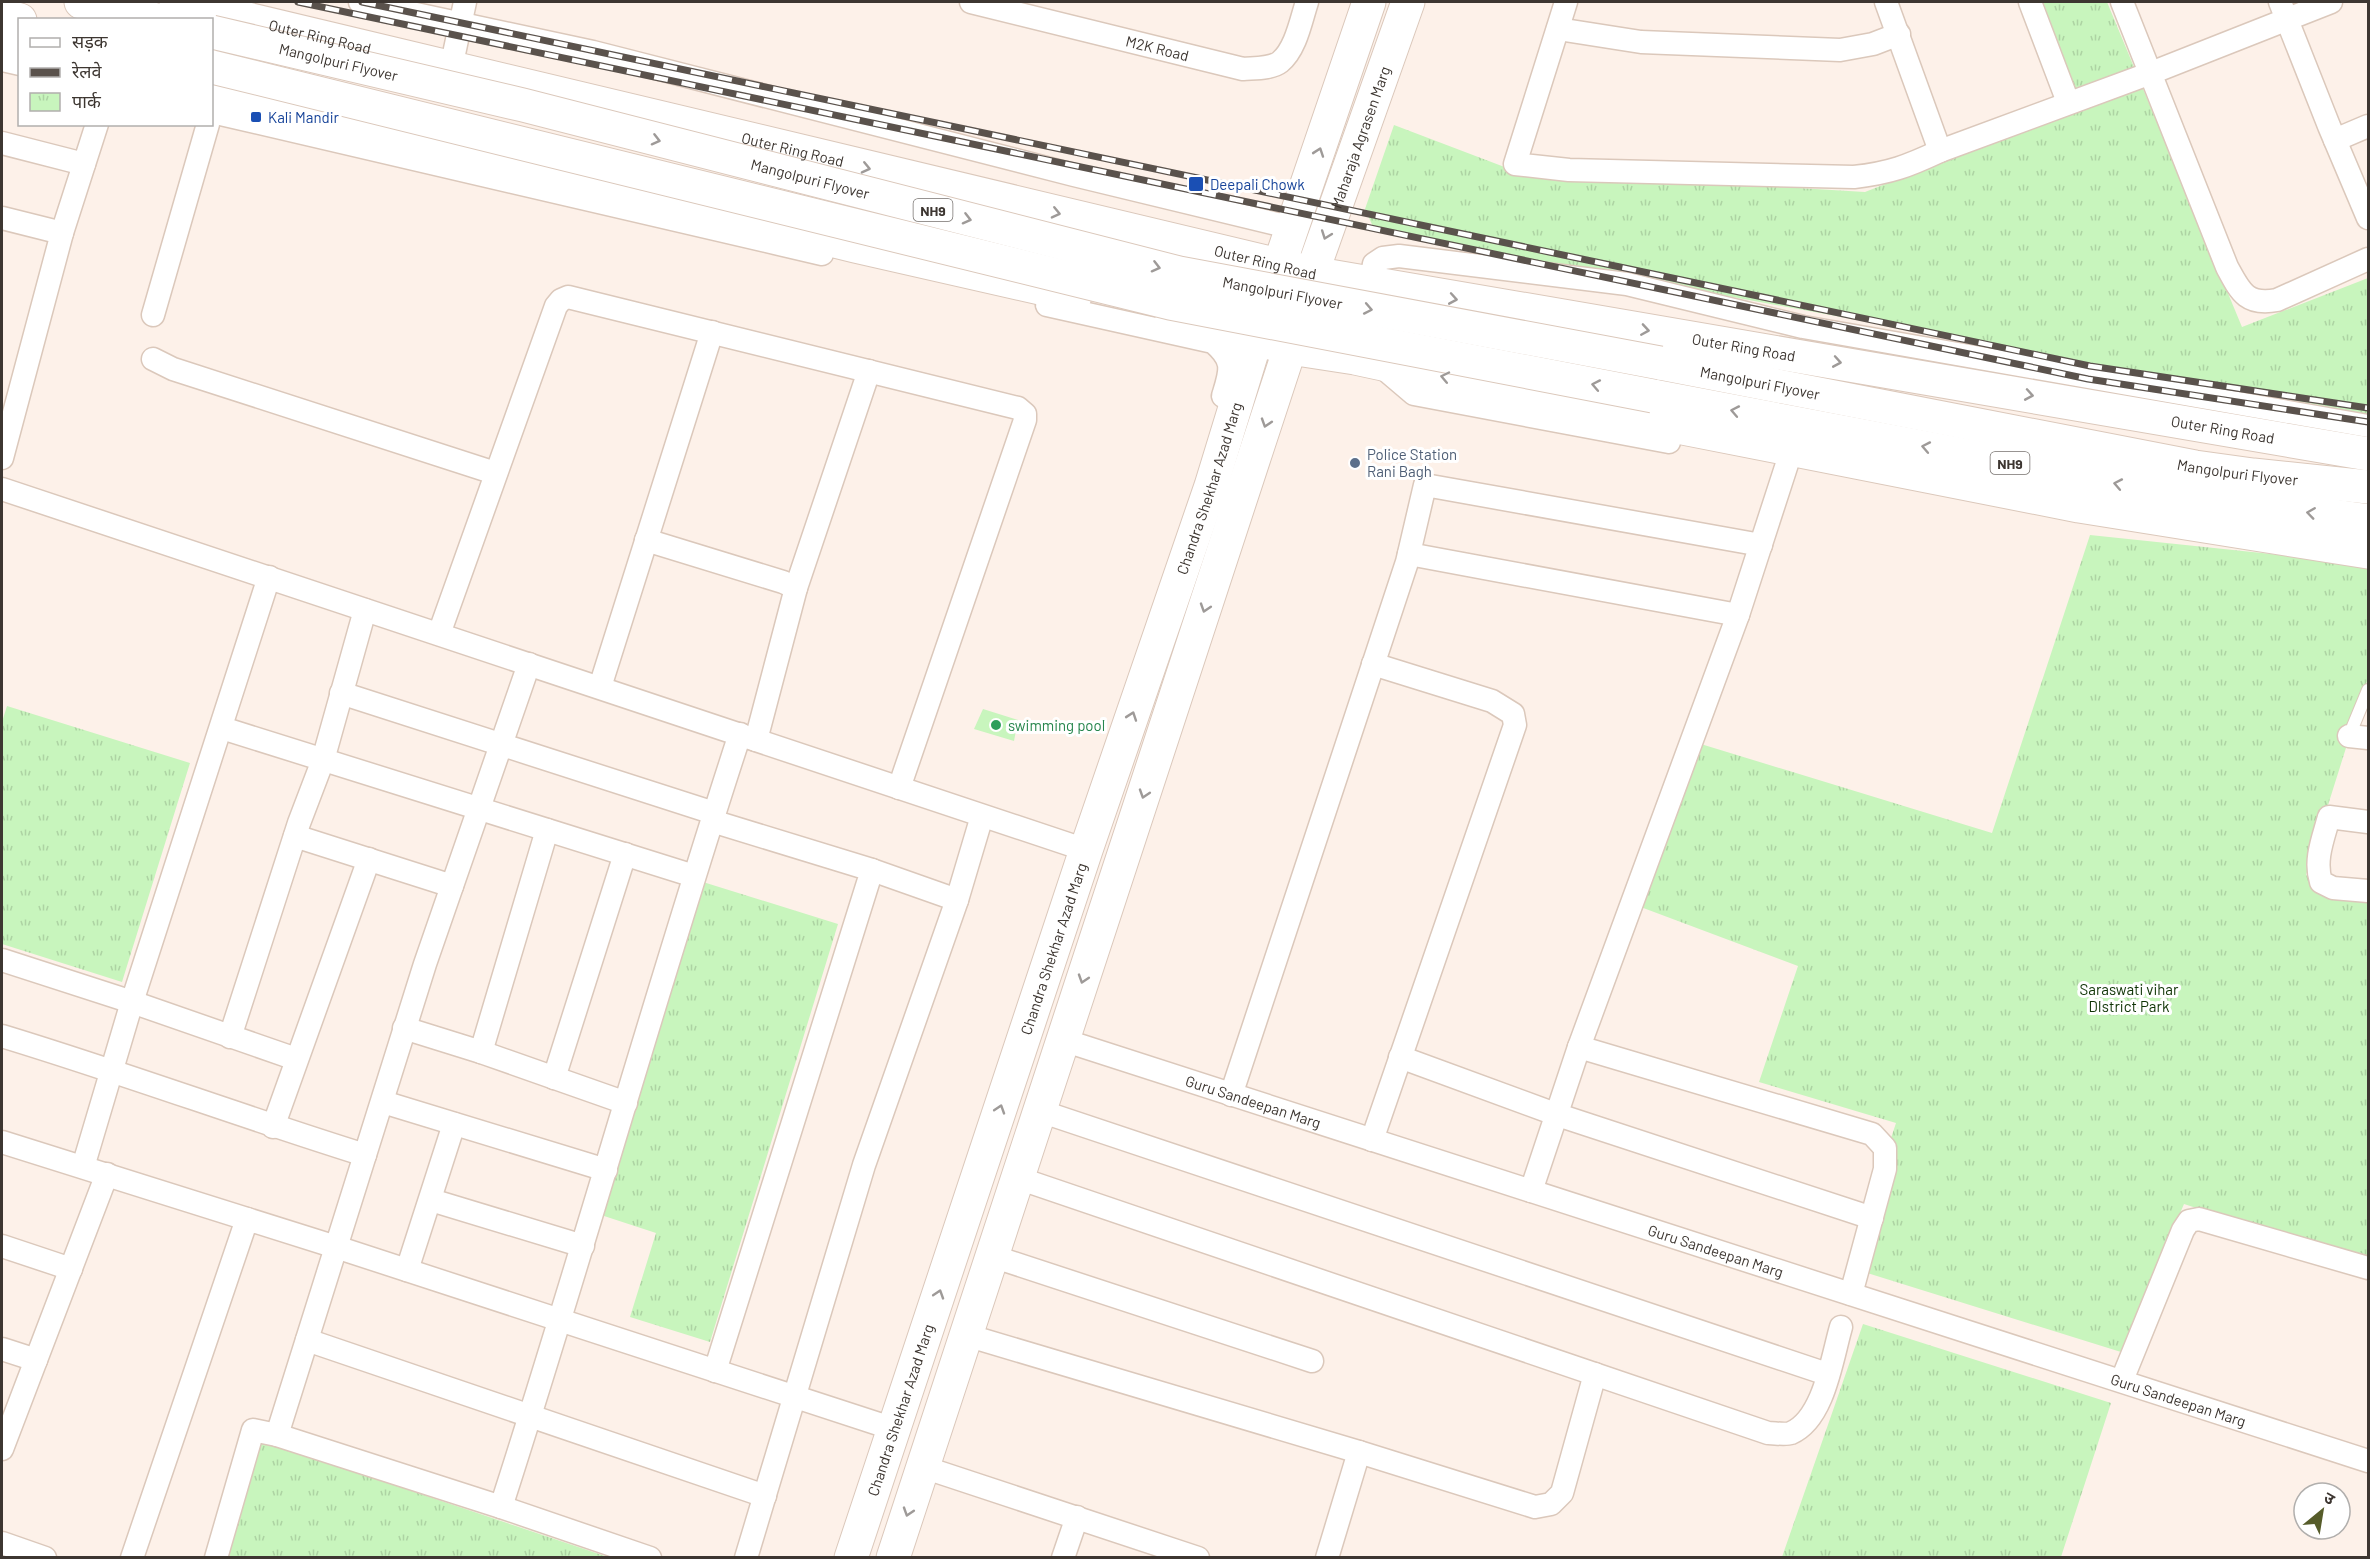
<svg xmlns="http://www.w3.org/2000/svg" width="2370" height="1559" viewBox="0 0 2370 1559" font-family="Barlow,'Noto Sans Devanagari',sans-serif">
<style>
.park{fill:url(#park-tufts)}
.garden{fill:#c8f5bd}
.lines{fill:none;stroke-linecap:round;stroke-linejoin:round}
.lane-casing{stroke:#dbc8bb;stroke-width:14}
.street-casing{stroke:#dbc8bb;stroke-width:25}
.secondary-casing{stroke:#dbc8bb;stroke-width:35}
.primary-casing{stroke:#dbc8bb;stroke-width:35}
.highway-casing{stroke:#dbc8bb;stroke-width:35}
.lane{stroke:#fff;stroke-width:12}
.street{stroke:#fff;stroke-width:22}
.secondary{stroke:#fff;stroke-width:33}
.primary{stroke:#fff;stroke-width:33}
.highway{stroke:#fff;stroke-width:33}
.rail-casing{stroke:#5a524c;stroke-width:7}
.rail{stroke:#fff;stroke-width:4.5;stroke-dasharray:14;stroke-linecap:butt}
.highway-bridge-casing{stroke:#dbc8bb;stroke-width:35;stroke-linecap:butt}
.highway-bridge{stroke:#fff;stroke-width:33}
.oneway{stroke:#9e9a98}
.transit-dot{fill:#1a4fb4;stroke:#fff;stroke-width:2}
.service-dot{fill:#5c6f8a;stroke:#fff;stroke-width:2}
.leisure-dot{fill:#2e9e5b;stroke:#fff;stroke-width:2}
.labels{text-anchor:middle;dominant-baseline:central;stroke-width:6;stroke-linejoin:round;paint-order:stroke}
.shield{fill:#fff;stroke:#77726f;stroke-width:1.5}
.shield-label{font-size:14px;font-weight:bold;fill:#3d3631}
.street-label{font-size:15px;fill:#3d3631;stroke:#fff}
.transit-label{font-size:15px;fill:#164399;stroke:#fff;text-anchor:start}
.service-label{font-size:15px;fill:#4e5e75;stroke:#fff;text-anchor:start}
.leisure-label{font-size:15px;fill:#27864d;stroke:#fff;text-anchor:start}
.park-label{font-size:15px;fill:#0e3304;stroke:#fff}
</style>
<defs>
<pattern id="park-tufts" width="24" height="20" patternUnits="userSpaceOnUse" patternTransform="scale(1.5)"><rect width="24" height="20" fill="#c8f5bd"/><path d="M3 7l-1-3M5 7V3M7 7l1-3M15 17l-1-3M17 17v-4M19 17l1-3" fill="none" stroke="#add3a3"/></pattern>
</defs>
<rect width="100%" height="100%" fill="#fdf1e9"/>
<path class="park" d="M 2043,2 L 2107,2 L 2242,327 L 2368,278 L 2368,414 L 1375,231 L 1365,209 L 1394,125 L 1515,171 L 1865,192 L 2082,107 Z
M 2090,535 L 2368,564 L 2368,678 L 2306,875 L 2368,884 L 2368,1264 L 2184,1204 L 2121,1352 L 1848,1267 L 1896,1123 L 1759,1082 L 1798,966 L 1638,906 L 1691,741 L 1992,833 Z
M 7,706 L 190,763 L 122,982 L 2,944 L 2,722 Z
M 703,882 L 838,924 L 710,1342 L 630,1317 L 656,1233 L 601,1215 Z
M 1863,1324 L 2111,1403 L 2061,1557 L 1782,1557 Z
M 260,1440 L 608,1557 L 221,1558 Z"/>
<path class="garden" d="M 983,709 L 1018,720 L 1014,741 L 974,729 Z"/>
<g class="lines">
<g class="lane-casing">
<path id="lane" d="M 2349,736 L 2368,690"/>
</g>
<g class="street-casing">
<g id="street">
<path d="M 360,2 L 593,52 L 1074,175 L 1293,228"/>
<path id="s1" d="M 971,2 L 1243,69 C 1254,68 1271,69 1280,62 C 1296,49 1301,20 1307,2"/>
<path d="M 1566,2 L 1515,164 L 1569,170 L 1854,177 C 1890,173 1908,166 1940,151 L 2151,73 L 2331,2"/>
<path d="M 1886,2 L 1940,151"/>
<path d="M 2030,2 L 2068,102"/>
<path d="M 2122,2 L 2227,267 C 2240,291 2246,306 2277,300 L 2368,259"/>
<path d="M 2280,2 L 2329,126 L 2368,218"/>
<path d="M 1558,29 L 1641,42 L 1840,50 L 1873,44 L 1899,34"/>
<path d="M 2,60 L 20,64"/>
<path d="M 451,68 L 465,2"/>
<path d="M 212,112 L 822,254"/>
<path d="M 2335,140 L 2368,126"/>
<path d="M 2,143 L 84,164"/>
<path d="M 2,218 L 62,233"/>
<path d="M 1370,284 L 1374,264 L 1383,258 L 1399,256 L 1627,284 L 1803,327 L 2368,426"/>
<path d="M 1047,305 L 1213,342 C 1235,361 1231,370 1223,396"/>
<path d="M 153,315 L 208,124"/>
<path d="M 153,359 L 173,369 L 495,473"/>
<path d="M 1381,366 L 1414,394 L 1669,442"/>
<path d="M 2,458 L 62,233 L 97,124"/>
<path d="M 2,489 L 1086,850"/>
<path d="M 646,540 L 783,582 L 796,588 L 869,371"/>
<path d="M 1409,554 L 1738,615"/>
<path d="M 439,634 L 556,306 L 561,300 L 568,297 L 1018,408 L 1025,414 L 1025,420 L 899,788"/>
<path d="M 600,687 L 712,332"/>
<path d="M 341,693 L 714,813"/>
<path d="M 222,728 L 694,876"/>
<path d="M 2349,736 L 2368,738"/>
<path d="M 756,740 L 796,588"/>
<path d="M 712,821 L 872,870 L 715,1371"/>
<path d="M 2368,822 L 2329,817 C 2323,839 2314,860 2321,882 L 2333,888 L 2368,891"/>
<path d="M 295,836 L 452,886"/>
<path d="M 957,900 L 982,816"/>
<path d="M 2,960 L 132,1002 L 296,1059"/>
<path d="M 404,1028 L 481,1052 L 547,830"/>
<path d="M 2,1036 C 124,1073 243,1117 365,1155"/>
<path d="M 230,1037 L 299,823 L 323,760 L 365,610"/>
<path id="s2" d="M 1063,1040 L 2368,1461"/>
<path d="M 1579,1047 L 1872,1134 L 1885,1148 L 1885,1169 L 1851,1294"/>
<path d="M 481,1052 L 626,1103"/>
<path d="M 1400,1057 L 1558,1115 L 1872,1218"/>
<path d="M 554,1078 L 625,854"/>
<path d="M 1231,1095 L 1407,562 L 1425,485 L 1761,545"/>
<path d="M 383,1102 L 606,1170"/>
<path d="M 1040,1111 L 1827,1374"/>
<path d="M 273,1127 L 369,859"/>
<path d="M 1372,1140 L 1515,725 L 1513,714 L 1492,701 L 1373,664"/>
<path d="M 2,1142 L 336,1247 L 894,1429"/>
<path d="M 83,1167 L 132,1002 L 269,577"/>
<path d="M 1018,1178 L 1768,1433 C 1775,1433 1785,1435 1791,1433 C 1824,1419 1832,1358 1841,1327"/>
<path d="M 1531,1191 L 1579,1047 L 1738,615 L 1787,464"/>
<path d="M 431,1200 L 583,1246"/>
<path d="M 2,1246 L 71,1269"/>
<path d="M 992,1256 L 1312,1361"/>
<path d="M 407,1270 L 454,1124"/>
<path d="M 966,1335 L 1359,1452 L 1535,1507 L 1551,1504 L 1562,1493 L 1595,1374"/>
<path d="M 307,1340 L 765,1496"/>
<path d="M 2,1349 L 36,1360"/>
<path d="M 2122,1380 L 2183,1230 L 2189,1221 L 2199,1219 L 2368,1268"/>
<path d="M 277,1435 L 425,964 L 529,664"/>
<path d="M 2,1449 L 107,1174"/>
<path d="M 923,1467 L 1198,1558"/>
<path d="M 501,1507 C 584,1250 656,990 740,734"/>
<path d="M 2,1543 L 45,1558"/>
<path d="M 132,1558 L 247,1219"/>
<path d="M 216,1558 L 253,1430 L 277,1435 L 501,1507 L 650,1558"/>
<path d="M 746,1558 L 864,1165 L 957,900 L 872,870"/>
<path d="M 1063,1558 L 1077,1517"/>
<path d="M 1327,1558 L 1359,1452"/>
</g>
</g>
<g class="secondary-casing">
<g id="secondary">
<path d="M 1279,266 L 1369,2"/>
<path id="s3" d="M 1312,273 L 1408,2"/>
<path id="s4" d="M 851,1558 L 1086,850 L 1211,486 L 1256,339"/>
<path d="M 893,1558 L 1290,348"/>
</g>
</g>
<g class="primary-casing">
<g id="primary">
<path id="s5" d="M 176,2 L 1312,273 L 2368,454"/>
<path d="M 2,35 L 20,40"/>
<path d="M 212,87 L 855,246 L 1075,296"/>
<path d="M 1172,318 L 1290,348 L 1355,358 L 1647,421 L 2079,506 L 2368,552"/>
</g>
</g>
<g class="highway-casing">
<g id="highway">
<path d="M 81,2 L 157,20"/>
<path d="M 2,15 L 20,20"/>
<path id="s6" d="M 1660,363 L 2195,467 L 2253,475 L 2368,487"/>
<path d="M 1653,396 L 2138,488 L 2368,521"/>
</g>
</g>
<use href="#lane" class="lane"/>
<use href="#street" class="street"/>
<use href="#secondary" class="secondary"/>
<use href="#primary" class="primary"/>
<use href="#highway" class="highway"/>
<g class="rail-casing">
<path id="rail" d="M 298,2 L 2088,379 L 2368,422
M 362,2 L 2090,366 L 2368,408"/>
</g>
<use href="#rail" class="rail"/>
<g class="highway-bridge-casing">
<g id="highway-bridge">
<path id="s7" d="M 212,32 L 523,105 L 1179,273 L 1660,363"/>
<path d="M 212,67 L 1170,303 L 1653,396"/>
</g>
</g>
<use href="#highway-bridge" class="highway-bridge"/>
</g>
<defs><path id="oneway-chevron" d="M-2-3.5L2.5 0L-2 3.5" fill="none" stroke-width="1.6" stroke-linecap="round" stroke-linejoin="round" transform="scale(1.5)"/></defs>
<g class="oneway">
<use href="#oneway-chevron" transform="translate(656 140) rotate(14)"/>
<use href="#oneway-chevron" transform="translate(1319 152) rotate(-71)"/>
<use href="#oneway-chevron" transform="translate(866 168) rotate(13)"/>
<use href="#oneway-chevron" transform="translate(1056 213) rotate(13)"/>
<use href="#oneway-chevron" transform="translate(967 219) rotate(14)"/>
<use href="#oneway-chevron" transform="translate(1326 235) rotate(110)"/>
<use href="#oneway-chevron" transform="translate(1156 267) rotate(14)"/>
<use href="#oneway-chevron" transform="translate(1453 299) rotate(10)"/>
<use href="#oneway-chevron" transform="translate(1368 309) rotate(11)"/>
<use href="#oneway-chevron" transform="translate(1645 330) rotate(9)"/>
<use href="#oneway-chevron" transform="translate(1837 362) rotate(10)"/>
<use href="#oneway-chevron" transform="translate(1445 377) rotate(-168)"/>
<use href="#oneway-chevron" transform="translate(1596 385) rotate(-169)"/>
<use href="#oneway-chevron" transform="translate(2029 395) rotate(10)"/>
<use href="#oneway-chevron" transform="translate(1735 411) rotate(-169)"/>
<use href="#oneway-chevron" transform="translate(1266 423) rotate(108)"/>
<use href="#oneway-chevron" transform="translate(1926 447) rotate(-169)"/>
<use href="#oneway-chevron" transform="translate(2118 484) rotate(-169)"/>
<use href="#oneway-chevron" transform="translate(2311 513) rotate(-172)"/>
<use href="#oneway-chevron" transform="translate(1205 608) rotate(108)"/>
<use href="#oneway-chevron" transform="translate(1132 716) rotate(-71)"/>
<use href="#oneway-chevron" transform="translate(1144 794) rotate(108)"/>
<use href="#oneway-chevron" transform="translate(1083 979) rotate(108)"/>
<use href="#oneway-chevron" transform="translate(1000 1109) rotate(-72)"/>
<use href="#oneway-chevron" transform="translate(939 1294) rotate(-72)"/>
<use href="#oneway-chevron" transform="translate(908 1512) rotate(108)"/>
</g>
<g class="transit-dot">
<rect x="250" y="111" width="12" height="12" rx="3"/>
<rect x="1188" y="176" width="16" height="16" rx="3"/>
</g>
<circle class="service-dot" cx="1355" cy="463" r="6"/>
<circle class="leisure-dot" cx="996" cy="725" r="6"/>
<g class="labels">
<g class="shield">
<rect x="913.5" y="199" width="39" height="22" rx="4.5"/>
<rect x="1990.5" y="452" width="39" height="22" rx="4.5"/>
</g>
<g class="shield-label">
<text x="933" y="210">NH9</text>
<text x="2010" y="463">NH9</text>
</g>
<g class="street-label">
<text stroke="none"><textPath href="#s5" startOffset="148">Outer Ring Road</textPath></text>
<text stroke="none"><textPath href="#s1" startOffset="192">M2K Road</textPath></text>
<text stroke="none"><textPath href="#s7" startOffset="130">Mangolpuri Flyover</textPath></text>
<text stroke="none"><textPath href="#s3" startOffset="144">Maharaja Agrasen Marg</textPath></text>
<text stroke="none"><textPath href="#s5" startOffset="634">Outer Ring Road</textPath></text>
<text stroke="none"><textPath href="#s7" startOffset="616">Mangolpuri Flyover</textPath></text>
<text stroke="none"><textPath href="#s5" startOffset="1120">Outer Ring Road</textPath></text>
<text stroke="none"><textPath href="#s7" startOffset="1102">Mangolpuri Flyover</textPath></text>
<text stroke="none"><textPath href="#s5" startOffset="1606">Outer Ring Road</textPath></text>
<text stroke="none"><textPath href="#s6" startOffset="102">Mangolpuri Flyover</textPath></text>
<text stroke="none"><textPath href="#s5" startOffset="2092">Outer Ring Road</textPath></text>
<text stroke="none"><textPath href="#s6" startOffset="588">Mangolpuri Flyover</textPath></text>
<text stroke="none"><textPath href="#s4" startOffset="1128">Chandra Shekhar Azad Marg</textPath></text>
<text stroke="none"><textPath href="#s4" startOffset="642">Chandra Shekhar Azad Marg</textPath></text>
<text stroke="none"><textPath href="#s2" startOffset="200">Guru Sandeepan Marg</textPath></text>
<text stroke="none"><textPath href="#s2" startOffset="686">Guru Sandeepan Marg</textPath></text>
<text stroke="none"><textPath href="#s2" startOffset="1172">Guru Sandeepan Marg</textPath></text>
<text stroke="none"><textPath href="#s4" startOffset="156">Chandra Shekhar Azad Marg</textPath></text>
</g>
<g class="transit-label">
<text x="268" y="117">Kali Mandir</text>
<text x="1210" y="184">Deepali Chowk</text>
</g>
<g class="service-label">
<text x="1367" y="454">Police Station<tspan x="1367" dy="17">Rani Bagh</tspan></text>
</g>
<g class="leisure-label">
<text x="1008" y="725">swimming pool</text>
</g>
<g class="park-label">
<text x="2129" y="989">Saraswati vihar<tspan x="2129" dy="17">DIstrict Park</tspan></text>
</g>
</g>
<rect width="2370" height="1559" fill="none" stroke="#3d3631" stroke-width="6"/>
<rect x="18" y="18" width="195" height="108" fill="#ffffff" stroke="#b1afad" stroke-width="1.5"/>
<rect x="30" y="38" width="30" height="9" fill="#ffffff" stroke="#b1afad" stroke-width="1.5"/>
<text x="72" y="48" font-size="18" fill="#3d3631">सड़क</text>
<rect x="30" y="68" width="30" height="9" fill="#5a524c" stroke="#b1afad" stroke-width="1.5"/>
<text x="72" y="78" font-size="18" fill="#3d3631">रेलवे</text>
<rect x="30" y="93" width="30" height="18" fill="url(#park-tufts)" stroke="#b1afad" stroke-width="1.5"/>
<text x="72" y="108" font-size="18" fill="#3d3631">पार्क</text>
<g transform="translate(2322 1511) rotate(30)"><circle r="28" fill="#ffffff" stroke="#b1afad" stroke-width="1.5"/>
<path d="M0-4.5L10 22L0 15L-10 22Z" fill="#565c2a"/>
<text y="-9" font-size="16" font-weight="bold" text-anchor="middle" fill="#3d3631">उ</text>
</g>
</svg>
